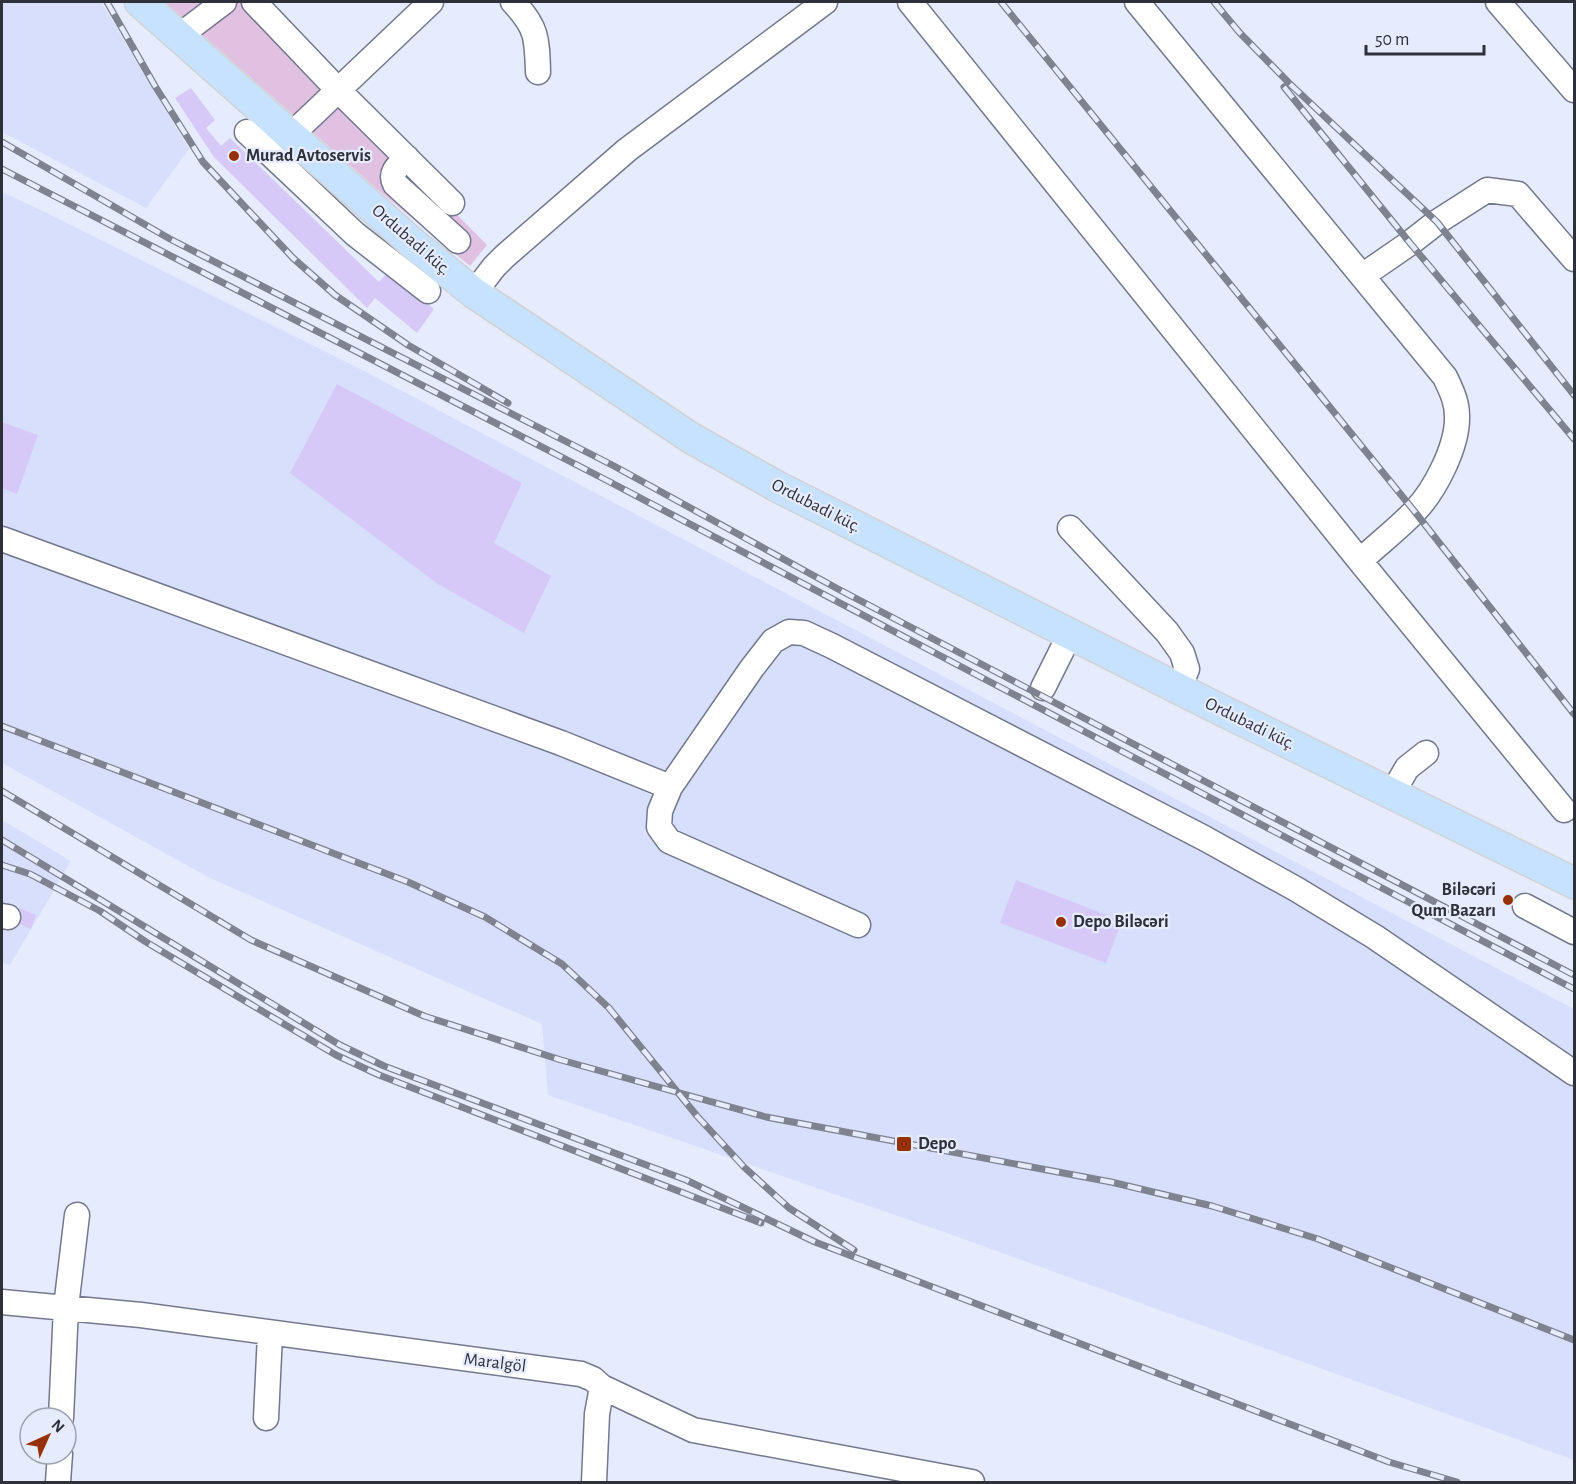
<svg xmlns="http://www.w3.org/2000/svg" width="1576" height="1484" viewBox="0 0 1576 1484" font-family="'Alegreya Sans',sans-serif">
<style>
.built{fill:#d7dffc}
.green{fill:#e0c1e2}
.building{fill:#d7c9f7}
.lines{fill:none;stroke-linecap:round;stroke-linejoin:round}
.minor-casing{stroke:#73788c;stroke-width:27}
.major-casing{stroke:#d1d2d4;stroke-width:33}
.minor{stroke:#fff;stroke-width:24}
.major{stroke:#c6e2fe;stroke-width:30}
.rail-casing{stroke:#7f828f;stroke-width:7}
.rail{stroke:#e6ebfd;stroke-width:4.5;stroke-dasharray:14;stroke-linecap:butt}
.poi-dot{fill:#963008;stroke:#e6ebfd;stroke-width:2}
.labels{text-anchor:middle;dominant-baseline:central;stroke-width:4.5;stroke-linejoin:round;paint-order:stroke}
.poi-label{font-size:18px;font-weight:bold;fill:#2f313a;stroke:#e6ebfd;text-anchor:start}
.street-label{font-size:18px;fill:#2f313a;stroke:#e6ebfd}
</style>
<rect width="100%" height="100%" fill="#e6ebfd"/>
<path class="built" d="M 2,2 L 101,2 L 189,149 L 146,208 L 2,132 Z
M 2,192 L 51,215 L 368,373 L 1574,1009 L 1574,1460 L 947,1233 L 548,1095 L 542,1024 L 210,878 L 2,763 Z
M 2,820 L 71,861 L 10,965 L 2,963 Z"/>
<path class="green" d="M 165,2 L 246,2 L 487,245 L 470,266 L 378,190 Z"/>
<path class="building" d="M 191,88 L 215,120 L 206,128 L 221,146 L 230,138 L 379,282 L 388,272 L 434,309 L 417,333 L 375,298 L 367,308 L 214,157 L 175,98 Z
M 337,384 L 522,483 L 494,543 L 551,576 L 524,633 L 438,584 L 290,473 Z
M 2,422 L 38,435 L 17,494 L 2,488 Z
M 1016,880 L 1122,921 L 1106,963 L 1000,923 Z
M 20,908 L 36,915 L 31,929 L 15,922 Z"/>
<g class="lines">
<g class="minor-casing">
<path id="minor" d="M 254,2 L 339,91 L 452,203
M 513,2 C 537,27 537,38 538,72
M 910,2 L 1360,561 L 1564,810
M 1137,2 L 1445,377 C 1451,390 1457,401 1457,416 C 1458,446 1435,490 1415,511 C 1398,529 1378,544 1360,561
M 1498,2 L 1574,90
M 179,36 L 224,2
M 247,132 L 355,234 L 428,291
M 291,135 L 431,2
M 407,158 C 398,166 389,172 395,184 L 458,241
M 1362,276 L 1410,243 L 1437,222 L 1487,190 L 1518,194 L 1574,259
M 474,293 L 494,267 L 505,256 L 627,150 L 825,2
M 1070,528 L 1167,632 L 1182,653 L 1187,669 L 1179,689
M 2,539 L 561,743 L 670,787
M 1043,688 L 1070,634
M 1392,794 L 1407,768 L 1426,753
M 1525,906 L 1574,932
M 2,916 L 8,917
M 858,925 L 669,841 L 659,827 L 660,811 L 670,787 L 752,668 L 773,641 L 789,632 L 804,633 L 832,646 L 1204,838 L 1296,889 L 1375,937 L 1574,1073
M 2,1302 L 141,1315 L 581,1374 L 593,1379 L 602,1387 L 693,1430 L 972,1482
M 61,1418 L 66,1307 L 77,1215
M 266,1418 L 270,1334
M 58,1482 L 60,1454
M 594,1482 L 597,1414 L 602,1387"/>
</g>
<g class="major-casing">
<path id="major" d="M 140,2 L 416,246 L 474,293 L 691,438 L 778,487 L 1215,707 L 1574,883"/>
</g>
<use href="#minor" class="minor"/>
<use href="#major" class="major"/>
<g class="rail-casing">
<path id="rail" d="M 107,2 L 155,86 L 203,162 L 293,258 L 335,295 L 408,345 L 508,403
M 1001,2 L 1415,512 L 1574,714
M 1214,2 L 1239,32 L 1289,83 L 1437,222 L 1574,395
M 1284,87 L 1410,243 L 1574,439
M 2,142 L 170,239 L 614,466 L 838,589 L 1574,975
M 2,169 L 608,481 L 1574,989
M 2,726 L 408,882 L 485,917 L 562,964 L 609,1008 L 697,1116 L 744,1167 L 789,1208 L 854,1250
M 2,791 L 251,940 L 424,1016 L 561,1060 L 766,1117 L 1111,1182 L 1212,1206 L 1318,1239 L 1574,1340
M 2,840 L 340,1045 L 384,1066 L 686,1180 L 815,1242 L 1389,1462 L 1457,1482
M 2,865 L 30,874 L 100,911 L 146,942 L 336,1055 L 379,1075 L 761,1223"/>
</g>
<use href="#rail" class="rail"/>
</g>
<g class="poi-dot">
<circle cx="234" cy="156" r="6"/>
<circle cx="1508" cy="900" r="6"/>
<circle cx="1061" cy="922" r="6"/>
<rect x="896" y="1136" width="16" height="16" rx="3"/>
</g>
<g class="labels">
<g class="poi-label">
<text x="246" y="156">Murad Avtoservis</text>
<text x="1496" y="890" text-anchor="end">Biləcəri<tspan x="1496" dy="21">Qum Bazarı</tspan></text>
<text x="1073" y="922">Depo Biləcəri</text>
<text x="918" y="1144">Depo</text>
</g>
<g class="street-label">
<text transform="translate(411 240) rotate(41)">Ordubadi küç.</text>
<text transform="translate(816 506) rotate(27)">Ordubadi küç.</text>
<text transform="translate(1250 724) rotate(26)">Ordubadi küç.</text>
<text transform="translate(495 1363) rotate(7)">Maralgöl</text>
</g>
</g>
<rect width="1576" height="1484" fill="none" stroke="#2f313a" stroke-width="6"/>
<g transform="translate(48 1436) rotate(45)"><circle r="28" fill="#e6ebfd" stroke="#9da1af" stroke-width="1.5"/>
<path d="M0-4.5L10 22L0 15L-10 22Z" fill="#963008"/>
<text y="-9" font-size="16" font-weight="bold" text-anchor="middle" fill="#2f313a">N</text>
</g>
<path d="M1366 45v9h118v-9" fill="none" stroke="#2f313a" stroke-width="3"/>
<text x="1375" y="45" font-size="18" fill="#2f313a" stroke="#e6ebfd" stroke-width="4.5" paint-order="stroke">50 m</text>
</svg>
